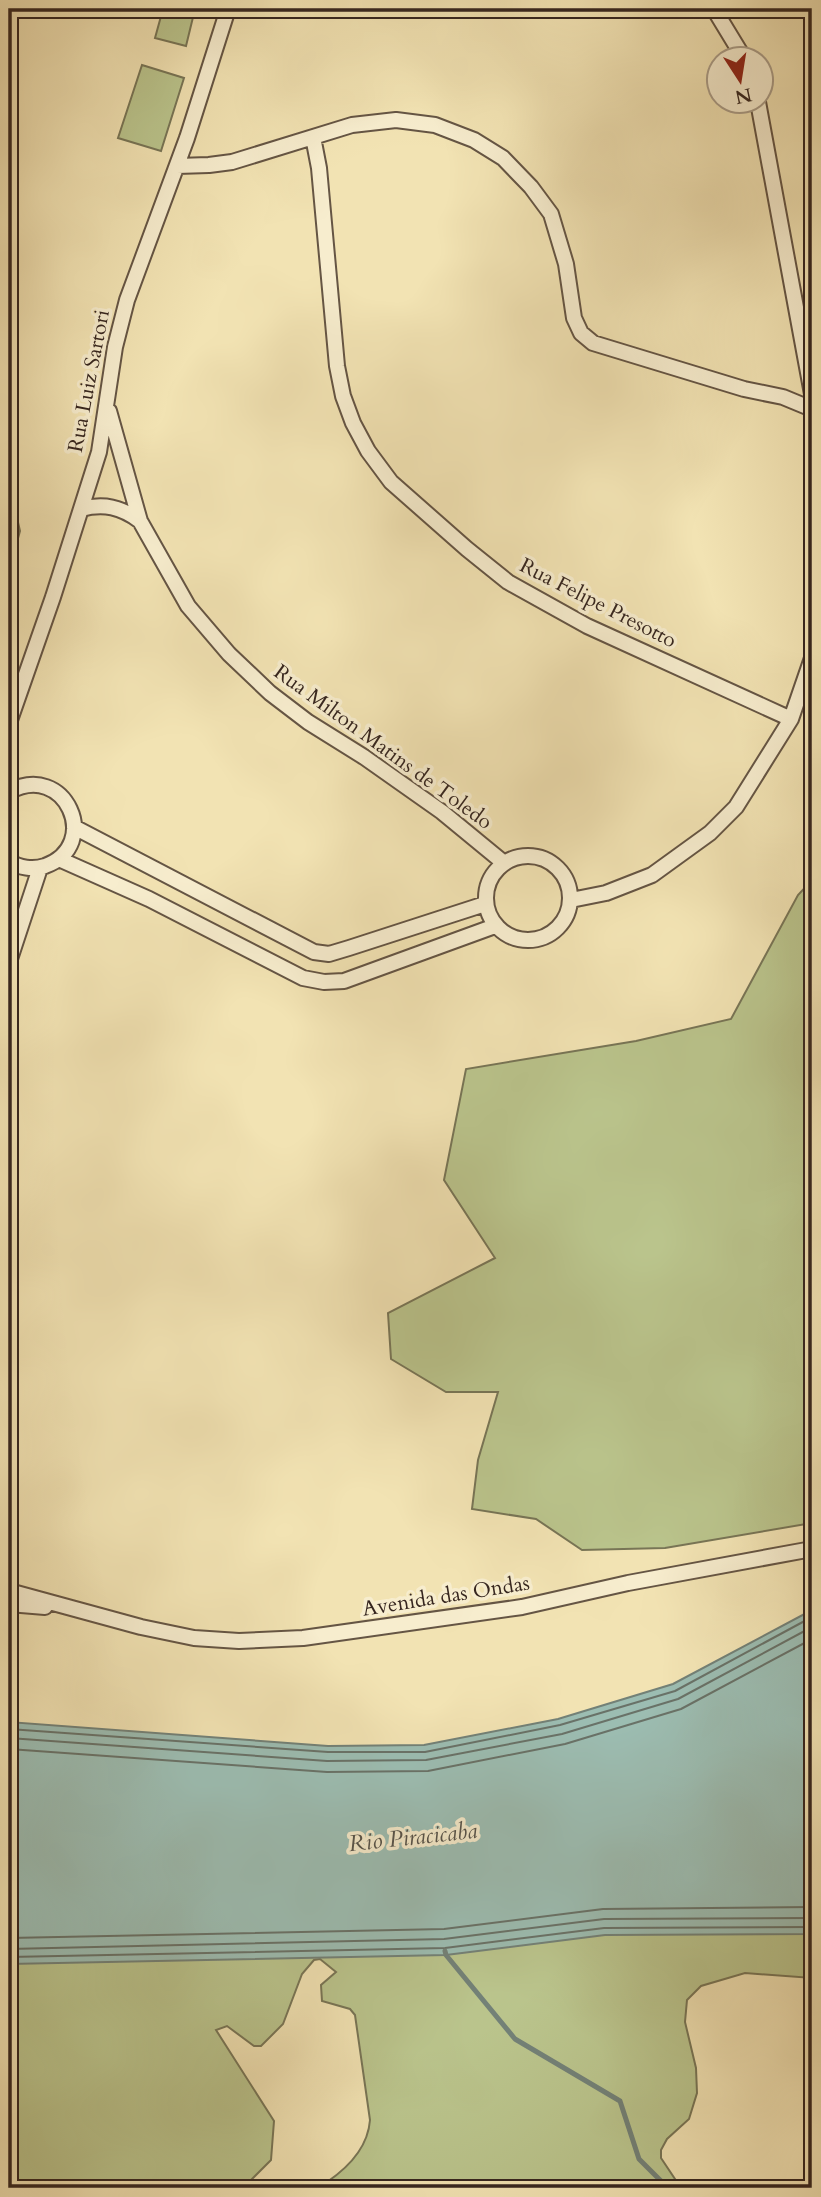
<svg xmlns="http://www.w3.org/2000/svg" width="821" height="2197" viewBox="0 0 821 2197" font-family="Cardo,serif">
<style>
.green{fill:#bac48c;stroke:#787556;stroke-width:2}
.water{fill:#9cbdb2;stroke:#738177;stroke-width:2}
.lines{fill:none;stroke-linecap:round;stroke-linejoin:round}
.shore{stroke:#697268;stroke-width:2}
.stream{stroke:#738177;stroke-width:5}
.street-casing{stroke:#655544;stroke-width:18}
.street{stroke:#f7edce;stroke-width:14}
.labels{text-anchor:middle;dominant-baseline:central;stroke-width:7;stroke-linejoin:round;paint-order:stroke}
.street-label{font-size:21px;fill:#36261f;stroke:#f7edce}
.water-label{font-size:23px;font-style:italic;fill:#55534b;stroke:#f7edce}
</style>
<rect width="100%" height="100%" fill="#f2e3b3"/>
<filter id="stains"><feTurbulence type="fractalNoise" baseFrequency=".00286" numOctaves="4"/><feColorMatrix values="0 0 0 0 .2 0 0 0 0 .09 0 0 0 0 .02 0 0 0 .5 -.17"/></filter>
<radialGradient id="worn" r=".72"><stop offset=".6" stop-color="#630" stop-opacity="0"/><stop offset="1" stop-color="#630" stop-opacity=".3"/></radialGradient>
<path class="green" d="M 163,9 L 195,9 L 186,46 L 155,38 Z
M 142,65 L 184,78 L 161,151 L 118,138 Z
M 9,483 L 20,531 L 9,571 Z
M 812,880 L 812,1523 L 665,1548 L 582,1550 L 536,1519 L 472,1509 L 478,1460 L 498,1392 L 446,1392 L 391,1359 L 388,1313 L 495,1258 L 444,1180 L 466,1069 L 636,1041 L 731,1019 L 798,895 Z
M 812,1886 L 812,1978 L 745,1973 L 701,1986 L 687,2000 L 685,2022 L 696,2068 L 697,2093 L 689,2119 L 667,2139 L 661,2150 L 661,2158 L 681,2188 L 329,2188 L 327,2182 C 349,2167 368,2147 370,2120 L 355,2015 L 350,2009 L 322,2001 L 321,1985 L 336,1972 L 320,1959 L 314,1960 L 302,1974 L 283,2024 L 261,2046 L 254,2046 L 227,2026 L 216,2030 L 274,2121 L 271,2160 L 251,2180 L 266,2188 L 9,2188 L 9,1904 Z"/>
<path class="water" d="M 812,1610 L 812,1934 L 605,1935 L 446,1955 L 9,1964 L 9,1722 L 328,1746 L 424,1745 L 558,1719 L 673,1684 Z"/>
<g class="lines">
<path class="shore" d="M 9,1729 L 328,1752 L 425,1752 L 560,1725 L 675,1691 L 812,1617
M 9,1738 L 327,1761 L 426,1760 L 562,1734 L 678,1699 L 812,1627
M 9,1749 L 327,1772 L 428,1771 L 565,1744 L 681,1709 L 812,1639
M 9,1938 L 444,1929 L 603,1909 L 812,1907
M 9,1949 L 444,1939 L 604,1919 L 812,1918
M 9,1957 L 445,1948 L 604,1928 L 812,1927"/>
<path class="stream" d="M 445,1951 L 446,1955 L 515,2039 L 620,2101 L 639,2159 L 668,2188"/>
<g class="street-casing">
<path id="street" d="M 714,9 L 745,60
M 758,102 L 812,394
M 313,137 L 319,168 L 337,366 L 343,396 L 353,423 L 368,451 L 391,482 L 467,549 L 508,582 L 587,626 L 791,719
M 177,166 L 209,165 L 232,162 L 352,125 L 396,120 L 435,125 L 474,140 L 503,158 L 531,187 L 551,214 L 566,264 L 574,318 L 581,333 L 593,343 L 744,389 L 783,397 L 812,409
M 109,411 L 140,521 L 188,606 L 229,654 L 270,693 L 308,722 L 364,757 L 442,812 L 504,863
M 81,509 C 104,503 121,507 140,521
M 9,723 L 53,597 L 99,452 L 115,347 L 127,300 L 187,138 L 228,9
M 9,792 C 65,760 103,845 45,866 C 33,870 19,868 9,861
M 74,827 L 314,952 L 329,954 L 349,948 L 485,904
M486 898a42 42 0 1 1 84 0a42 42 0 1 1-84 0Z
M 59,859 L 149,899 L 303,978 L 324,982 L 344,981 L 495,926
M 571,900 L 606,893 L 652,875 L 710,833 L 736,807 L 791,719 L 812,658
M 9,962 L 40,868
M 9,1591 L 141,1627 L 194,1638 L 239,1641 L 303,1638 L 522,1607 L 628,1583 L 812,1549
M 9,1604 L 45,1607"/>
</g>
<use href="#street" class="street"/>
</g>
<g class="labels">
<g class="street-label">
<text transform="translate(89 381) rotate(-79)">Rua Luiz Sartori</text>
<text transform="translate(598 603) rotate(27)">Rua Felipe Presotto</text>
<text transform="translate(383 747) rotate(36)">Rua Milton Matins de Toledo</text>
<text transform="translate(446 1596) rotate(-9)">Avenida das Ondas</text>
</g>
<g class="water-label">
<text transform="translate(413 1837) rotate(-6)">Rio Piracicaba</text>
</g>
</g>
<rect width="821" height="2197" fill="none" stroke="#f2e3b3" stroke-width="35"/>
<rect x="10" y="10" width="800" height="2176" fill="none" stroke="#36261f" stroke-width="3.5"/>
<rect x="18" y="18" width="786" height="2162" fill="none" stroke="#36261f" stroke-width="2"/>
<g transform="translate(740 80) rotate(168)"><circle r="33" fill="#f7edce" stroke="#aa9d88" stroke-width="2"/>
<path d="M0-5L12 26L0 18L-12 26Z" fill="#8f2418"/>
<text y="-10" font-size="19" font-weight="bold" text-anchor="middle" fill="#36261f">N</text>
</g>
<rect width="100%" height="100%" filter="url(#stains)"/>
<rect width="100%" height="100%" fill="url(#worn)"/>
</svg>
